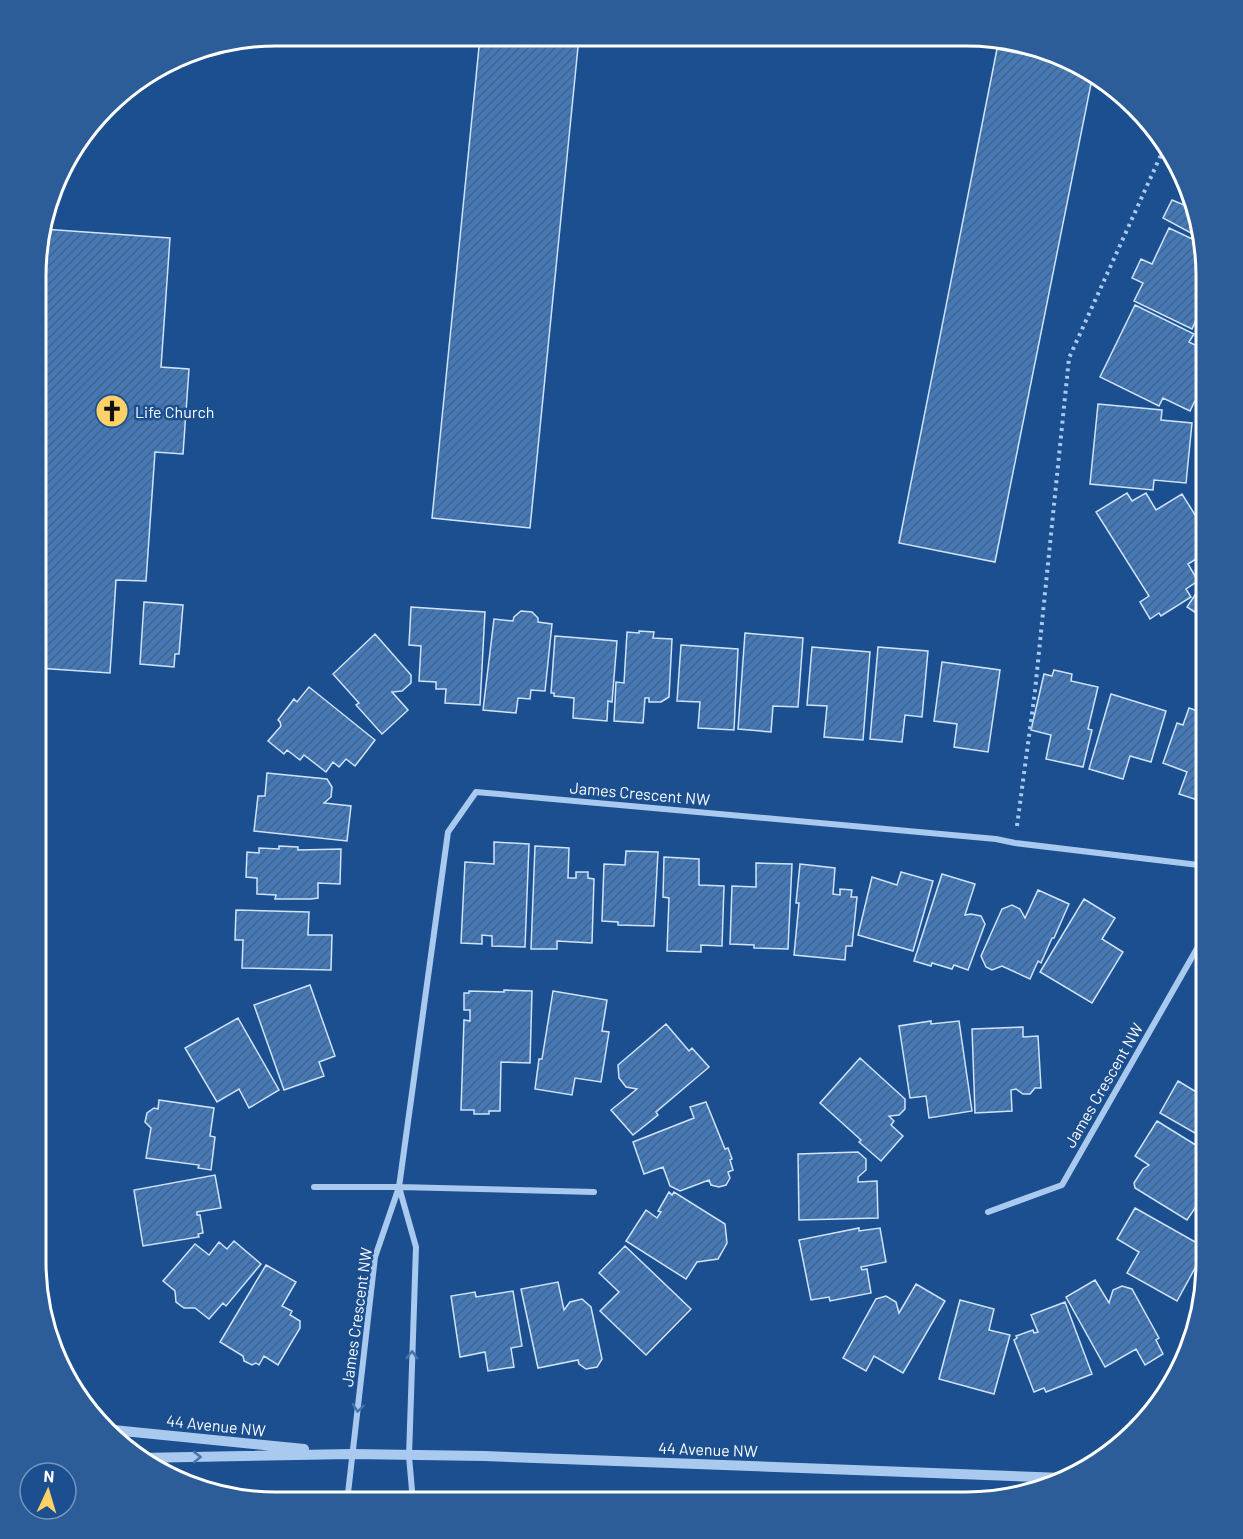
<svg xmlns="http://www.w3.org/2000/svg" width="1243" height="1539" viewBox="0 0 1243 1539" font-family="Barlow,sans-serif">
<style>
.building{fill:url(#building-hatch);stroke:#cfe3fa;stroke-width:1.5}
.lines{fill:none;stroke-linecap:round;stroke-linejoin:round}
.path{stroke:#a9c9ee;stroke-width:4;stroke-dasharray:3 4.5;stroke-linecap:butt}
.service{stroke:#a9c9ee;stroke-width:4.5}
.minor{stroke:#a9c9ee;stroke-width:6}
.tertiary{stroke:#a9c9ee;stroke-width:10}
.oneway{stroke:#4674ac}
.labels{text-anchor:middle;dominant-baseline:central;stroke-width:5;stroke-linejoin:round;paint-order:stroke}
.poi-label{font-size:16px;fill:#fff;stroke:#1b4f8f;text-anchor:start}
.street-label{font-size:16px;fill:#fff;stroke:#1b4f8f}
.rim{fill:none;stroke:#fff;stroke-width:3}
</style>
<defs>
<pattern id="building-hatch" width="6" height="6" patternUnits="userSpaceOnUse" patternTransform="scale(1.5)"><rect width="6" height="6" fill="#4478b7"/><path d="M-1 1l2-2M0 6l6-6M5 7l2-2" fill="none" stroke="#486282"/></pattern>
</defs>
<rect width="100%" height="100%" fill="#1b4f8f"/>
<path class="building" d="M 480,37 L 579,37 L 530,528 L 432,518 Z
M 997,49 L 1058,61 L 1093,74 L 995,562 L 899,543 Z
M 1190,192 L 1199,215 L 1202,239 L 1163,218 L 1172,200 L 1184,205 Z
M 1169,228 L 1203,244 L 1207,276 L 1207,325 L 1196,320 L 1192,329 L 1134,301 L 1143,283 L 1132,278 L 1141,259 L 1152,264 Z
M 43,229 L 170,238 L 161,367 L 189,369 L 183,454 L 155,452 L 146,581 L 116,580 L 110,673 L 37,668 L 38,245 Z
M 1135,305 L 1194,334 L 1189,342 L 1207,351 L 1207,376 L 1190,411 L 1163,398 L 1159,406 L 1100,377 Z
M 1098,404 L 1162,410 L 1161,420 L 1192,423 L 1186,483 L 1154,480 L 1153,490 L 1090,484 Z
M 1127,493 L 1132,501 L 1146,493 L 1156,510 L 1182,494 L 1207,534 L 1207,552 L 1188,564 L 1198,581 L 1186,589 L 1191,597 L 1161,616 L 1159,613 L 1150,619 L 1140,602 L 1149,596 L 1096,512 Z
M 1207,577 L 1207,620 L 1187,607 Z
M 144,602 L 183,605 L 179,654 L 175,654 L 174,667 L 140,664 Z
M 411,607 L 485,612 L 480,705 L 445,703 L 446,689 L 436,689 L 436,682 L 419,681 L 421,646 L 409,645 Z
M 521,611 L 532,612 L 538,618 L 538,622 L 552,624 L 545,691 L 531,690 L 530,699 L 518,698 L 516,713 L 483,710 L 494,619 L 513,621 L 514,617 Z
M 639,631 L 654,632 L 653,638 L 672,639 L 669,697 L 661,702 L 649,702 L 649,698 L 645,698 L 643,723 L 614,721 L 616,682 L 624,683 L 627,632 L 639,633 Z
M 745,633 L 803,638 L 798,707 L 773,706 L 771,732 L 738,729 Z
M 375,634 L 411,675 L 411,683 L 402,691 L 392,692 L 408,710 L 382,734 L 356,705 L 359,703 L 333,674 Z
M 555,636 L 617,641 L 612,702 L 608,701 L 607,721 L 573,718 L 574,698 L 554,696 L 554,693 L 551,693 Z
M 681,645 L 738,649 L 734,730 L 698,728 L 700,702 L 677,701 Z
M 812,647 L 870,652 L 863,740 L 824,737 L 827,706 L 807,705 Z
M 878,647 L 928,651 L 922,717 L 905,715 L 902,742 L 870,739 Z
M 942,662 L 1000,670 L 988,752 L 954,747 L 957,724 L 934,721 Z
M 1054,670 L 1072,674 L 1071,681 L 1098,687 L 1088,729 L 1092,730 L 1083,767 L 1046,759 L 1051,735 L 1031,730 L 1044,674 L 1052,676 Z
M 309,687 L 375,740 L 355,766 L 346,759 L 339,767 L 333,762 L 326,772 L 304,755 L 300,760 L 287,750 L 284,754 L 268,741 L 281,726 L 280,722 L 278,720 L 294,699 L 297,702 Z
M 1111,694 L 1166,711 L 1151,762 L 1130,756 L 1123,779 L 1089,769 Z
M 1189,708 L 1207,714 L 1207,803 L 1179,794 L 1187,772 L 1163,763 L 1177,723 L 1183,725 Z
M 267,773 L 327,779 L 332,787 L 331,797 L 324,803 L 351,806 L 347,841 L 254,831 L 258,796 L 265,796 Z
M 494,842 L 529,844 L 525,947 L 492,946 L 492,936 L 482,935 L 482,944 L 461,943 L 465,862 L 494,864 Z
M 279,846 L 298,847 L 298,850 L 341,849 L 340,884 L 318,883 L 318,898 L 311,899 L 275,899 L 276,895 L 257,894 L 257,878 L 246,877 L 247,852 L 259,853 L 259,848 L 279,849 Z
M 535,846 L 569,848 L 568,878 L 576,878 L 576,872 L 588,872 L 588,878 L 594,879 L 592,943 L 557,941 L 557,949 L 531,949 Z
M 626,851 L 658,852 L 654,926 L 618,925 L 618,922 L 602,921 L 604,864 L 625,865 Z
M 664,857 L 699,859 L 699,885 L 724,886 L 722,946 L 701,945 L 701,952 L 667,951 L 669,898 L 663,897 Z
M 756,863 L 792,864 L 788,949 L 754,948 L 754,945 L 730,944 L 732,886 L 756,887 Z
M 800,864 L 835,868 L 833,894 L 840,895 L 840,889 L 852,890 L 851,897 L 857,897 L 852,946 L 846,946 L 845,960 L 794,955 L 799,903 L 796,903 Z
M 901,872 L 933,881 L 913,951 L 858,935 L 872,877 L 897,885 Z
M 942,874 L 975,884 L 965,915 L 971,914 L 981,916 L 985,924 L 968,970 L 954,965 L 952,969 L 932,963 L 931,966 L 914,961 Z
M 1038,890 L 1069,904 L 1054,938 L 1052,938 L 1041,963 L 1038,961 L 1030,979 L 1002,966 L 992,970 L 986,967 L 981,956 L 1002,909 L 1012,905 L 1020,909 L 1025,918 Z
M 1084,899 L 1115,918 L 1102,939 L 1123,952 L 1092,1003 L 1040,972 Z
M 236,910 L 309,912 L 308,935 L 332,935 L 331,970 L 242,968 L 243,940 L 235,940 Z
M 310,985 L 335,1056 L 319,1062 L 324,1076 L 284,1090 L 254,1005 Z
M 504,990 L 532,991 L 530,1063 L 501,1062 L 500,1111 L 489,1111 L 489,1114 L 474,1114 L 474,1110 L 461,1110 L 464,1020 L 470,1021 L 470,1010 L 464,1010 L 464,993 L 469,993 L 469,991 L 504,992 Z
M 553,991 L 607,1000 L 602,1031 L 609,1032 L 601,1082 L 575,1078 L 572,1095 L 535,1089 L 539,1059 L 542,1059 Z
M 238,1018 L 279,1090 L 249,1108 L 239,1089 L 217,1102 L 185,1048 Z
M 931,1021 L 931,1024 L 959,1021 L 972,1111 L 929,1118 L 926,1096 L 910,1098 L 899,1026 Z
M 666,1024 L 689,1051 L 692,1048 L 709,1067 L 656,1112 L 658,1115 L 633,1135 L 611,1110 L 637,1089 L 626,1087 L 619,1078 L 618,1065 Z
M 1023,1027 L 1023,1037 L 1038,1036 L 1041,1088 L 1035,1088 L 1030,1094 L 1023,1094 L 1016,1089 L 1011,1090 L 1012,1111 L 975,1113 L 972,1029 Z
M 860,1058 L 905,1099 L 905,1109 L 899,1115 L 889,1116 L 894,1121 L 891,1125 L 903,1136 L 881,1161 L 859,1142 L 861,1140 L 820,1103 Z
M 1178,1081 L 1198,1093 L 1200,1090 L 1204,1092 L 1207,1088 L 1207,1140 L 1160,1113 Z
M 159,1100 L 214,1108 L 210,1136 L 215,1137 L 211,1170 L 198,1168 L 199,1165 L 146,1158 L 151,1128 L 145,1122 L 147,1113 L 154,1108 L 158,1109 Z
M 706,1102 L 725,1149 L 728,1148 L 732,1159 L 730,1160 L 733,1170 L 728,1172 L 730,1178 L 726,1185 L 719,1187 L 711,1185 L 709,1180 L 680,1191 L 670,1186 L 663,1167 L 644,1174 L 633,1142 L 694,1118 L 690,1107 Z
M 1157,1121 L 1207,1152 L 1207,1190 L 1187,1220 L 1135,1188 L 1134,1183 L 1143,1169 L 1149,1165 L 1135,1156 Z
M 858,1152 L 866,1159 L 866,1170 L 858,1177 L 858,1182 L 877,1181 L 878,1218 L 799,1220 L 798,1154 Z
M 215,1175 L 221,1208 L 197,1212 L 197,1215 L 200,1215 L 203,1233 L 198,1234 L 199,1237 L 143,1246 L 134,1190 Z
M 669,1192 L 672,1195 L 674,1192 L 725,1224 L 727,1243 L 718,1259 L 697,1262 L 686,1279 L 626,1241 L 646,1210 L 657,1218 L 661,1212 L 658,1211 Z
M 1135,1208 L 1206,1248 L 1177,1301 L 1127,1273 L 1139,1252 L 1117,1239 Z
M 859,1228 L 859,1231 L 880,1228 L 886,1262 L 861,1267 L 862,1270 L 867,1269 L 871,1293 L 830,1301 L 829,1297 L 811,1300 L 799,1240 Z
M 234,1241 L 261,1264 L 226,1306 L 223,1303 L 209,1319 L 195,1308 L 184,1308 L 176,1302 L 175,1291 L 163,1281 L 195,1244 L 209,1255 L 219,1242 L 227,1249 Z
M 625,1246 L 691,1309 L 646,1355 L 600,1311 L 619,1292 L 599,1273 Z
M 266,1265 L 296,1282 L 282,1306 L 292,1311 L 290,1315 L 300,1321 L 300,1328 L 278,1365 L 264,1356 L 259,1365 L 256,1363 L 252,1365 L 244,1361 L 243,1356 L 220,1342 Z
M 1095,1280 L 1109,1303 L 1113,1290 L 1122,1286 L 1132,1289 L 1159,1338 L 1156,1340 L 1163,1354 L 1145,1365 L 1136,1349 L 1105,1367 L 1066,1297 Z
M 558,1282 L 564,1310 L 570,1302 L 582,1299 L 591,1307 L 602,1359 L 597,1367 L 586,1369 L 579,1364 L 578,1360 L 538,1368 L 521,1289 Z
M 916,1284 L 945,1301 L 903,1373 L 874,1356 L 866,1371 L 843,1358 L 876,1299 L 886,1296 L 896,1302 L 899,1313 Z
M 513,1291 L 522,1346 L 511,1348 L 514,1367 L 488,1371 L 485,1352 L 460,1357 L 451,1296 L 475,1292 L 476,1297 Z
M 960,1300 L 994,1309 L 989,1330 L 1010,1335 L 994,1394 L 939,1379 Z
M 1065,1302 L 1092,1374 L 1046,1392 L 1044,1388 L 1034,1392 L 1014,1340 L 1017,1338 L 1016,1336 L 1033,1330 L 1034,1333 L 1038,1332 L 1031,1315 Z"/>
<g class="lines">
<path class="path" d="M 1017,826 L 1035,691 L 1069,358 L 1165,146"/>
<path class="service" d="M 810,40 L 810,38"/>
<path class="minor" d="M 314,1187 L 399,1187 L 594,1192
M 399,1187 L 416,1247 L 409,1456 L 413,1502
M 988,1212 L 1062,1185 L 1207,931
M 347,1502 L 375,1257 L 399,1187 L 448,832 L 476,792 L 996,839 L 1015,843 L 1207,866"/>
<path class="tertiary" d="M 113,1430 L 304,1449
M 139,1458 L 352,1454 L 484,1456 L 1064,1478"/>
</g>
<defs><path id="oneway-chevron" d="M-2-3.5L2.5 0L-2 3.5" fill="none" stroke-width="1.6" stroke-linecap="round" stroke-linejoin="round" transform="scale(1.5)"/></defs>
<g class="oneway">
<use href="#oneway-chevron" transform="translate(412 1355) rotate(-88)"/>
<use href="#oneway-chevron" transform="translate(358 1408) rotate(97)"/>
<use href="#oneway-chevron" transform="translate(197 1457) rotate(-1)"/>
</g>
<defs>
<g id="church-disc" transform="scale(1.725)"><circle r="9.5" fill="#ffd166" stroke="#1b4f8f"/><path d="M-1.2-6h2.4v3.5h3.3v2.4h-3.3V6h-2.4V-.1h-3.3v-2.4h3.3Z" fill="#111"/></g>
</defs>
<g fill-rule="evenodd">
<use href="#church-disc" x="112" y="411"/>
</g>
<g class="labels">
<g class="poi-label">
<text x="135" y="411">Life Church</text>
</g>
<g class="street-label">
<text transform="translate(640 793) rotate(5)">James Crescent NW</text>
<text transform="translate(1103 1085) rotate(-60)">James Crescent NW</text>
<text transform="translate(356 1317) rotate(-82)">James Crescent NW</text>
<text transform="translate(216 1425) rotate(6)">44 Avenue NW</text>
<text transform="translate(708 1449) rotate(2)">44 Avenue NW</text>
</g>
</g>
<path d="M0 0H1243V1539H0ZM276 46H966A230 230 0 0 1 1196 276V1262A230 230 0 0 1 966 1492H276A230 230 0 0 1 46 1262V276A230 230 0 0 1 276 46Z" fill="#2d5d98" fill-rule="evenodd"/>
<path class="rim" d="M276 46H966A230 230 0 0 1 1196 276V1262A230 230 0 0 1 966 1492H276A230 230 0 0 1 46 1262V276A230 230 0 0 1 276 46Z"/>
<g transform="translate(48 1491) rotate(4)"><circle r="28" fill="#1b4f8f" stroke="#7695bc" stroke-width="1.5"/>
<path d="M0-4.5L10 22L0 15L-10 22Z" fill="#ffd166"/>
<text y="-9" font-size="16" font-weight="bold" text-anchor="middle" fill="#ffffff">N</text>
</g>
</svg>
